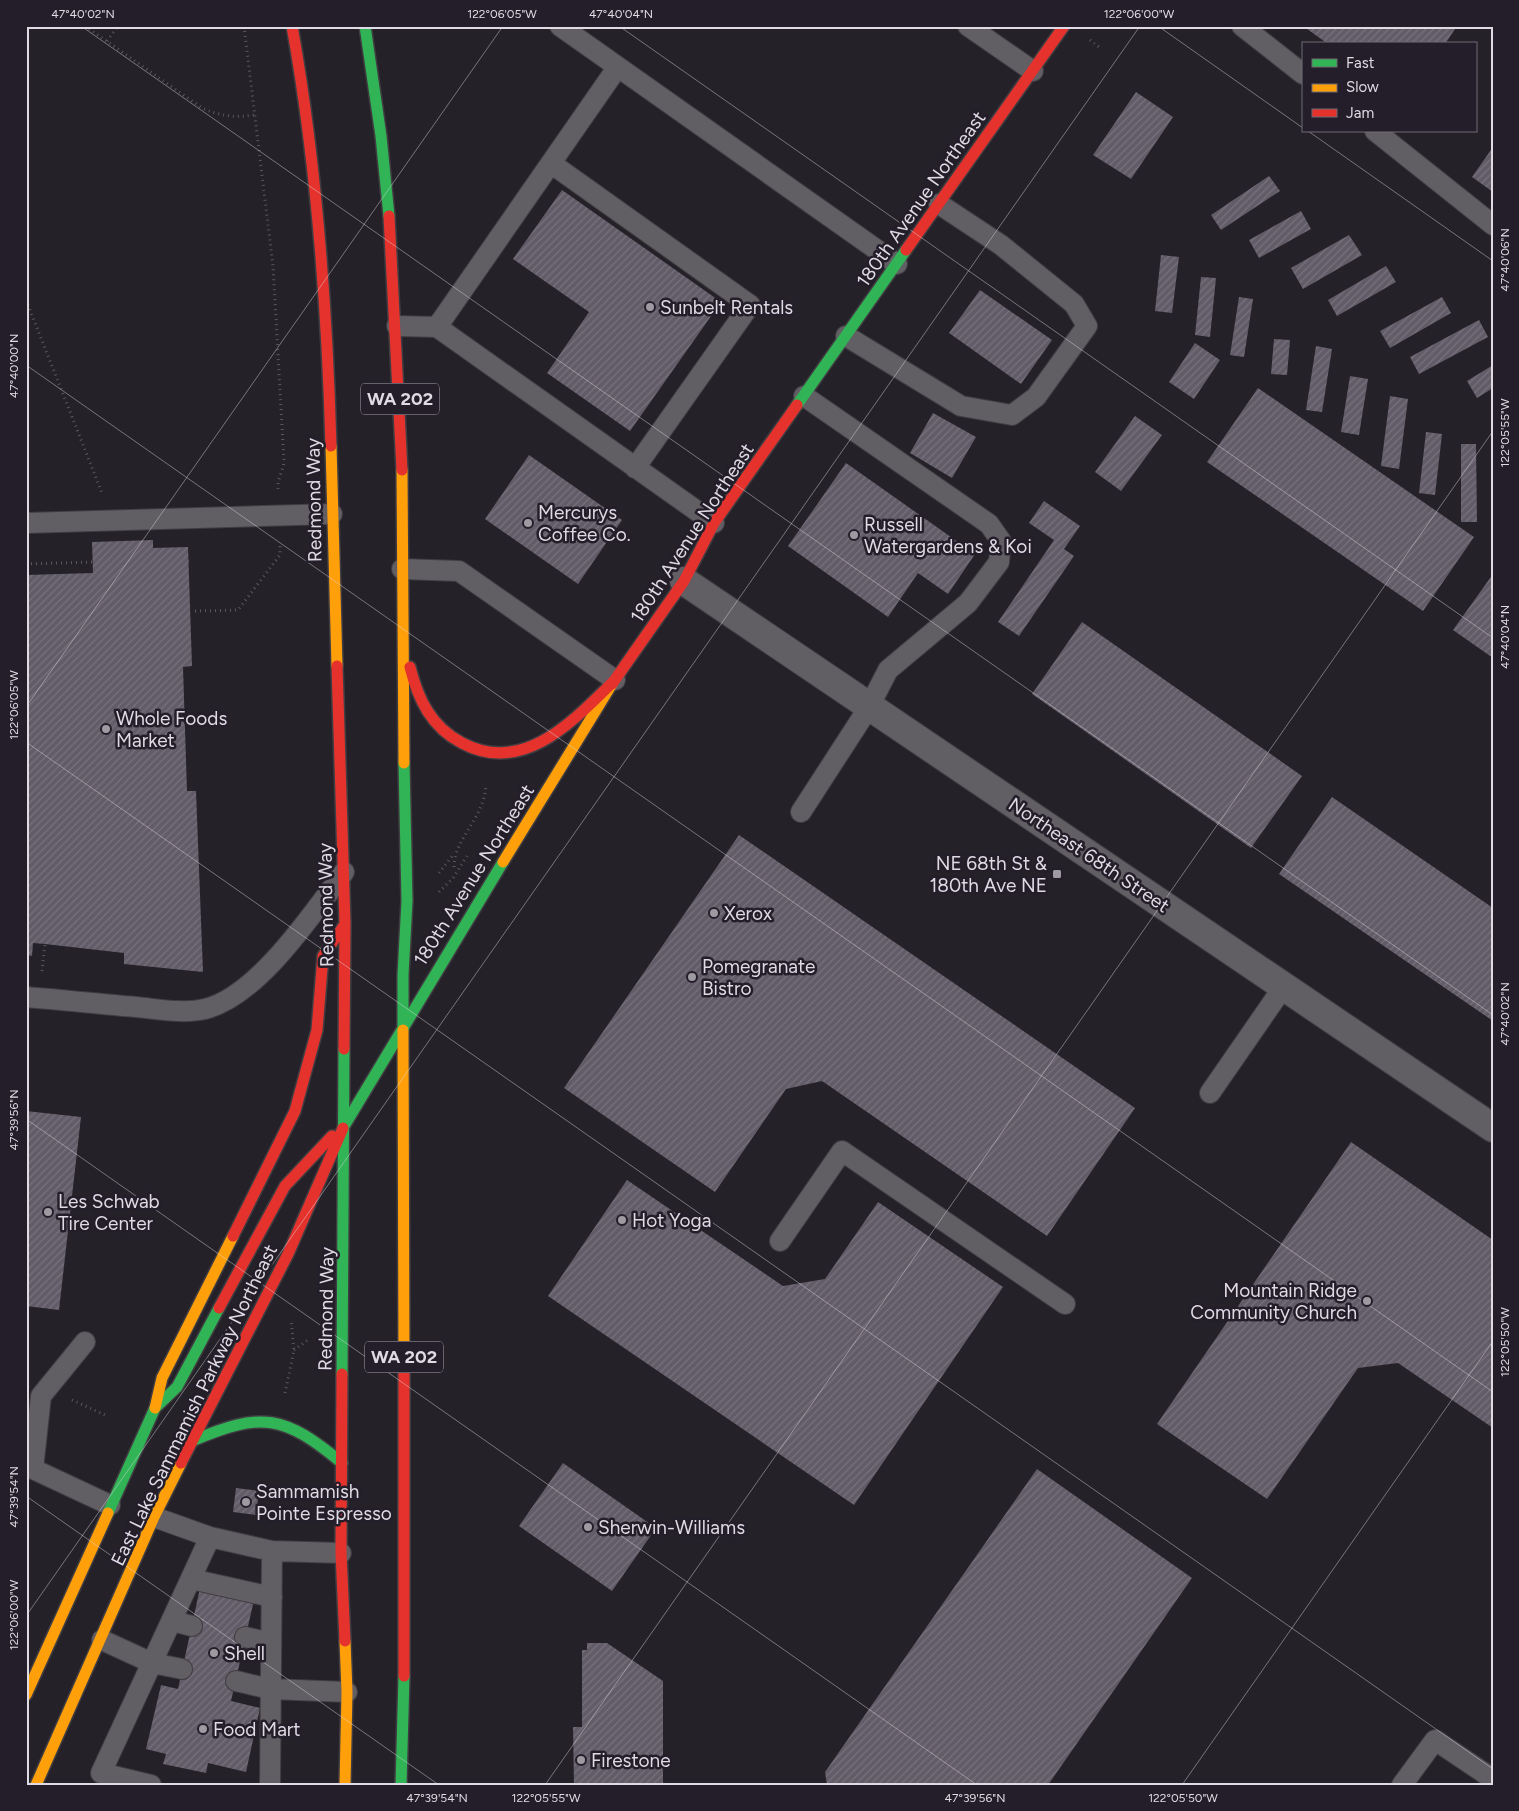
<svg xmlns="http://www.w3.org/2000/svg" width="1519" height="1811" viewBox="0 0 1519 1811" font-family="Figtree,sans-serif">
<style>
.building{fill:url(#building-hatch)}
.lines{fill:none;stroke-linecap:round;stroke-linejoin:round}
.lane-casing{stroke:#403d42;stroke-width:22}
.street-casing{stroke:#403d42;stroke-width:30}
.fast-casing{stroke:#403d42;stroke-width:14}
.slow-casing{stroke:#403d42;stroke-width:14}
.jam-casing{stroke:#403d42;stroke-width:14}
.path{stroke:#5b595e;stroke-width:3;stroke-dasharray:1 4;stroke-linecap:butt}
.lane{stroke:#615e64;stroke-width:20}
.street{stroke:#615e64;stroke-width:28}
.fast{stroke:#30b455;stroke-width:11}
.slow{stroke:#ff9f0a;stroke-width:11}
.jam{stroke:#e5322d;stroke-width:11}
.ticks{fill:none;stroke:#dfdbe4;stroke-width:1;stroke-opacity:0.45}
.poi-dot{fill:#9e9aa2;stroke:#241e2b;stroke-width:2}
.labels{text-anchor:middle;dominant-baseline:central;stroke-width:5;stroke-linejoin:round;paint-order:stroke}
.shield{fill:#241e2b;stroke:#a7a2ac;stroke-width:1}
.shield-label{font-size:18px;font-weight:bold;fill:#dfdbe4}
.street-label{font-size:19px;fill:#dfdbe4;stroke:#241e2b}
.poi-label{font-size:19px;fill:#dfdbe4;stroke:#241e2b;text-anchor:start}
.neatline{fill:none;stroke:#dfdbe4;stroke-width:2}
.ticks-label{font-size:12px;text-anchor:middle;fill:#dfdbe4}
</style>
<defs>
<pattern id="building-hatch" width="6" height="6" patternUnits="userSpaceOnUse" patternTransform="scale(1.25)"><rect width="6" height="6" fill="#625b68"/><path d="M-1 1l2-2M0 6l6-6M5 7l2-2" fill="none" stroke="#78727d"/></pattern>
</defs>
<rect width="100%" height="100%" fill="#242128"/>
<path class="building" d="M 1303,26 L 1457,26 L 1445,44 L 1328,44 Z
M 1136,92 L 1173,117 L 1131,179 L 1093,155 Z
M 1493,147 L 1493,192 L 1472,177 Z
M 1269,176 L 1280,191 L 1221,230 L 1211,215 Z
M 562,190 L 721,302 L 630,431 L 547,373 L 589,312 L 513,259 Z
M 1301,211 L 1311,229 L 1259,258 L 1249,240 Z
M 1349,235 L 1362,255 L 1303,289 L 1291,268 Z
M 1161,255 L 1179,257 L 1172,313 L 1155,311 Z
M 1386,266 L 1396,282 L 1337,316 L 1328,300 Z
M 1201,277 L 1216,278 L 1210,337 L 1195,335 Z
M 980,290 L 1052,340 L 1021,384 L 949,333 Z
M 1239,297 L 1253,299 L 1244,357 L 1230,355 Z
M 1442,297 L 1451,313 L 1390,348 L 1380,331 Z
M 1479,320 L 1488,337 L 1419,374 L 1410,357 Z
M 1274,339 L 1290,340 L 1287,375 L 1271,374 Z
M 1195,343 L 1220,360 L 1194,399 L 1169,382 Z
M 1316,346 L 1332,349 L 1322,412 L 1306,410 Z
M 1493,365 L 1493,388 L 1477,398 L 1467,381 Z
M 1350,376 L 1368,379 L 1359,435 L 1341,432 Z
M 1258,388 L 1474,537 L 1423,611 L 1207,462 Z
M 1390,396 L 1408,399 L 1399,469 L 1381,466 Z
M 933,413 L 976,437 L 952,478 L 910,453 Z
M 1135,416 L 1162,435 L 1121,491 L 1095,472 Z
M 1426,432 L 1442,434 L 1435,495 L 1419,493 Z
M 1461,444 L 1476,444 L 1477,522 L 1461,522 Z
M 529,455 L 622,520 L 578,584 L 485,519 Z
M 846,463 L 975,554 L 948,594 L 918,573 L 888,617 L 788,546 Z
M 1044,501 L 1080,526 L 1064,549 L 1074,556 L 1019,636 L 998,622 L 1054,540 L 1029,523 Z
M 153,540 L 153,548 L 188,547 L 192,666 L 183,667 L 187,791 L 196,791 L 203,972 L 124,964 L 124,953 L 45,944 L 33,943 L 32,956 L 26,955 L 26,575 L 93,573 L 92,542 Z
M 1493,574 L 1493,658 L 1453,630 Z
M 1082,622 L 1302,776 L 1251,848 L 1032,694 Z
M 1332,797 L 1493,908 L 1493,1021 L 1279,874 Z
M 739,835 L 1135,1108 L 1047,1236 L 822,1081 L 786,1089 L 715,1192 L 564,1088 Z
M 26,1111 L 81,1117 L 59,1310 L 26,1306 Z
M 1351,1142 L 1493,1240 L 1493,1428 L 1398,1363 L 1358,1368 L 1267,1499 L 1157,1424 Z
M 627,1180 L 783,1286 L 825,1279 L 878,1202 L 1003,1287 L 854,1505 L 548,1296 Z
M 563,1463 L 656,1528 L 612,1591 L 519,1526 Z
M 1037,1469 L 1192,1578 L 1048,1785 L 827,1785 L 825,1772 Z
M 236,1488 L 259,1491 L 256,1515 L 233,1512 Z
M 200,1588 L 254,1600 L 231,1701 L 260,1708 L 246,1772 L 208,1763 L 206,1773 L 163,1764 L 166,1754 L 146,1749 L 161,1685 L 178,1689 Z
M 587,1643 L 607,1643 L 663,1681 L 663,1785 L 574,1785 L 573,1727 L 582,1727 L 582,1650 L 587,1650 Z"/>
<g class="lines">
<g class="lane-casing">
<path id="lane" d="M 560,26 L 897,264
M 968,26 L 1033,71
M 1242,26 L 1303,74
M 1375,131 L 1493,225
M 552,164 L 750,305 L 635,468
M 397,326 L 437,327 L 714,523
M 437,327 L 617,68
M 846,336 L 961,406 L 1012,415 L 1036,397 L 1087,326 L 1074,304 L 1001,245 L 939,204
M 26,523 L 332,514
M 402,569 L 459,571 L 615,680
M 801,812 L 869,707 L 888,670 L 968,603 L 999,562 L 1001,541 L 989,524 L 804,396
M 26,997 C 63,1000 100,1004 136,1007 C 158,1009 183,1014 205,1009 C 258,996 312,914 344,872
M 1210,1093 L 1284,986
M 780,1241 L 842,1151 L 1065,1304
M 85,1342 L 41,1396 L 33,1469 L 110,1505
M 154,1517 L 210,1537 L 272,1551 L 341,1553
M 191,1579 L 272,1597
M 172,1621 L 192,1626
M 245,1637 L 271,1643
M 102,1640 L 152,1663 L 182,1669
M 236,1681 L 270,1689 L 347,1692
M 151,1785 L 101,1773 L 210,1537
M 270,1785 L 272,1551
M 1402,1785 L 1435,1740 L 1493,1779"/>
</g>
<g class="street-casing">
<path id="street" d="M 684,581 L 1493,1128"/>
</g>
<g class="fast-casing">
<path id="fast" d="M 365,26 L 381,136 L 389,216
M 797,405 L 906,250
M 403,1030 L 403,975 L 407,901 L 404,763
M 343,1128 L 503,862
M 342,1374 L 344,1049
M 192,1441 C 262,1411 284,1415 342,1463
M 108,1513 L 155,1408 L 177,1387 L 219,1308
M 401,1785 L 404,1676"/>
</g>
<g class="slow-casing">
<path id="slow" d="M 331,446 L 337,666
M 402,470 L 404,763
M 503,862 L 612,684
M 403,1030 L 404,1367
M 155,1408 L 162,1378 L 233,1236
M 345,1641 L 347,1692 L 345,1785
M 26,1695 L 108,1513
M 36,1785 L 154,1517 L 181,1463"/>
</g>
<g class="jam-casing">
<path id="jam" d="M 292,26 C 317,165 327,305 331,446
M 389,216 L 402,470
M 906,250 L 1064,26
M 337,666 L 345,924 L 344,1049
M 410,667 C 418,699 431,727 462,743 C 524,776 574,720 615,680
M 612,684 L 684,581 L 714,523 L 797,405
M 233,1236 L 295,1111 L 317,1030 L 323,956 L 345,924
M 219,1308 L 285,1186 L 332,1136
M 342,1374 L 341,1553 L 345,1641
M 181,1463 L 288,1254 L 343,1128
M 404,1676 L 404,1367"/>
</g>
<path class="path" d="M 85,26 L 202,108 C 220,116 234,118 254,115
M 244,26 L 273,266 L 284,461 C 283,472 277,479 278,489
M 1090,40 L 1099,47
M 107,41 L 118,26
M 26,300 L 102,493
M 188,561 L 193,560
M 26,564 L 92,562
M 195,611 L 238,610 L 280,555 L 280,543
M 454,867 C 454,838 485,818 486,784
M 439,873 L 453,855
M 439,892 L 453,878 L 467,856
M 42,971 L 45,944
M 294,1350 L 308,1340
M 285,1393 L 294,1350 L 291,1320
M 72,1400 L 105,1415
M 26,1603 L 27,1604"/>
<use href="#lane" class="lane"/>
<use href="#street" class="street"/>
<use href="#fast" class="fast"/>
<use href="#slow" class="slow"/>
<use href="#jam" class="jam"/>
</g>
<path class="ticks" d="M 81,26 L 1493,1015M 619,26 L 1493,638M 1158,26 L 1303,128M 1308,131 L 1493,261M 26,365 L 1493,1392M 26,707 L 503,26M 26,742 L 1493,1769M 26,1119 L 977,1785M 26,1496 L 439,1785M 26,1616 L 1140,26M 545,1785 L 1493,431M 1182,1785 L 1493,1341"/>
<g class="poi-dot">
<circle cx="650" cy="307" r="5"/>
<circle cx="528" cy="523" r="5"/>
<circle cx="854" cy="535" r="5"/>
<circle cx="106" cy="729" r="5"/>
<rect x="1052" y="869" width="10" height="10" rx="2.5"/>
<circle cx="714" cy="913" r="5"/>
<circle cx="692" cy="977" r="5"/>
<circle cx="48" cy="1212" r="5"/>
<circle cx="622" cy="1220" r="5"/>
<circle cx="1367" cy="1301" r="5"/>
<circle cx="246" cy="1502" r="5"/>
<circle cx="588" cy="1527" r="5"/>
<circle cx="214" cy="1653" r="5"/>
<circle cx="203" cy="1729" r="5"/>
<circle cx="581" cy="1760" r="5"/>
</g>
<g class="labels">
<g class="shield">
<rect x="361" y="383.5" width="78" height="31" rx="4"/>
<rect x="365" y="1341.5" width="78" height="31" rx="4"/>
</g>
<g class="shield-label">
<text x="400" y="399">WA 202</text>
<text x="404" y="1357">WA 202</text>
</g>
<g class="street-label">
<text transform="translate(921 199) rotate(-55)">180th Avenue Northeast</text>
<text transform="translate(314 500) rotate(-91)">Redmond Way</text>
<text transform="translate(692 533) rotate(-57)">180th Avenue Northeast</text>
<text transform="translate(1089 855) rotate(34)">Northeast 68th Street</text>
<text transform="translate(474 875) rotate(-58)">180th Avenue Northeast</text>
<text transform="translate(326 905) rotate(-91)">Redmond Way</text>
<text transform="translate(326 1309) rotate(-89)">Redmond Way</text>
<text transform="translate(194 1405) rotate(-64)">East Lake Sammamish Parkway Northeast</text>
</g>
<g class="poi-label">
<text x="660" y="307">Sunbelt Rentals</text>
<text x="538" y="512">Mercurys<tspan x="538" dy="22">Coffee Co.</tspan></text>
<text x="864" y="524">Russell<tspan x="864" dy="22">Watergardens &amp; Koi</tspan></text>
<text x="116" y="718">Whole Foods<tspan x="116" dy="22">Market</tspan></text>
<text x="1047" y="863" text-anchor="end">NE 68th St &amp;<tspan x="1047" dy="22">180th Ave NE</tspan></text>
<text x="724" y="913">Xerox</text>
<text x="702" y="966">Pomegranate<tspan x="702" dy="22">Bistro</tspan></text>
<text x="58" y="1201">Les Schwab<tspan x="58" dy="22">Tire Center</tspan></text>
<text x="632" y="1220">Hot Yoga</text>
<text x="1357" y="1290" text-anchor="end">Mountain Ridge<tspan x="1357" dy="22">Community Church</tspan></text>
<text x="256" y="1491">Sammamish<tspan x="256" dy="22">Pointe Espresso</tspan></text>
<text x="598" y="1527">Sherwin-Williams</text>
<text x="224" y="1653">Shell</text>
<text x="213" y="1729">Food Mart</text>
<text x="591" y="1760">Firestone</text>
</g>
</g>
<rect width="1519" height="1811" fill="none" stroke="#241e2b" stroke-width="55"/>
<rect x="1302" y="42" width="175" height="90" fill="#241e2b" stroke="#6f6a75"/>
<rect x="1312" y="59" width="25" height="8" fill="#30b455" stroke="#6f6a75"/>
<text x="1346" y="68" font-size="15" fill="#dfdbe4">Fast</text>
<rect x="1312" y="84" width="25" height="8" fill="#ff9f0a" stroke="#6f6a75"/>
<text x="1346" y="92" font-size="15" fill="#dfdbe4">Slow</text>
<rect x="1312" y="109" width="25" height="8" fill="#e5322d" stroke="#6f6a75"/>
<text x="1346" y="118" font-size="15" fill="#dfdbe4">Jam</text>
<rect x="28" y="28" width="1464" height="1756" class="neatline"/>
<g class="ticks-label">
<text x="83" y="18">47°40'02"N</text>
<text x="502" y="18">122°06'05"W</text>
<text x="621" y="18">47°40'04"N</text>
<text x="1139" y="18">122°06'00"W</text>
<text transform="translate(1505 260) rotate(-90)" y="4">47°40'06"N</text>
<text transform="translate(14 366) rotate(-90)" y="4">47°40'00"N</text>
<text transform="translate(1505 433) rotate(-90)" y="4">122°05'55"W</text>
<text transform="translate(1505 637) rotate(-90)" y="4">47°40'04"N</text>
<text transform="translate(14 705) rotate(-90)" y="4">122°06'05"W</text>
<text transform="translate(1505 1014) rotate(-90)" y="4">47°40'02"N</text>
<text transform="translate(14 1120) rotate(-90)" y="4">47°39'56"N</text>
<text transform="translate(1505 1342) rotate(-90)" y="4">122°05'50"W</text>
<text transform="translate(14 1497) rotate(-90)" y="4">47°39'54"N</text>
<text transform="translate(14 1615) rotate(-90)" y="4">122°06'00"W</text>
<text x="437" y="1802">47°39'54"N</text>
<text x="546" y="1802">122°05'55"W</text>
<text x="975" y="1802">47°39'56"N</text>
<text x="1183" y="1802">122°05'50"W</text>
</g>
</svg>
